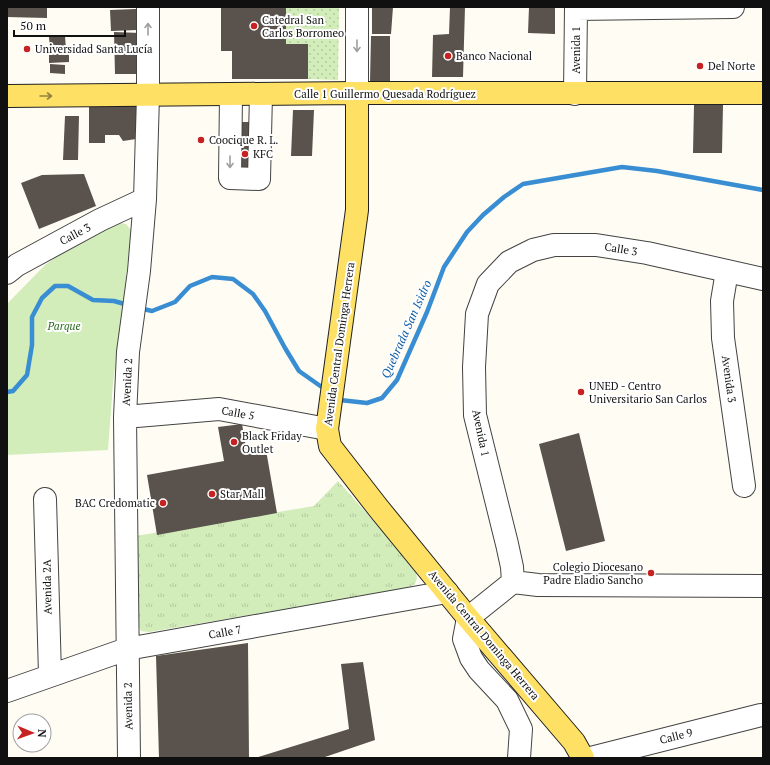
<svg xmlns="http://www.w3.org/2000/svg" width="770" height="765" viewBox="0 0 770 765" font-family="'PT Serif',serif">
<style>
.grass{fill:url(#grass-tufts)}
.park{fill:#d2ecba}
.garden{fill:url(#garden-dots)}
.lines{fill:none;stroke-linecap:round;stroke-linejoin:round}
.stream{stroke:#398ed3;stroke-width:4.5}
.building{fill:#5a524c}
.minor-casing{stroke:#434343;stroke-width:24}
.major-casing{stroke:#212121;stroke-width:24}
.minor{stroke:#fff;stroke-width:22}
.major{stroke:#fee065;stroke-width:22}
.oneway{stroke:#9f9f9f}
.oneway2{stroke:#93823f}
.poi-dot{fill:#c82121;stroke:#fff;stroke-width:1.5}
.labels{text-anchor:middle;dominant-baseline:central;stroke-width:4;stroke-linejoin:round;paint-order:stroke}
.poi-label{font-size:11px;fill:#101010;stroke:#fff;text-anchor:start}
.street-label{font-size:11px;fill:#101010;stroke:#fff}
.park-label{font-size:11px;font-style:italic;fill:#296c1c;stroke:#fff}
.water-label{font-size:12px;font-style:italic;fill:#125fa9;stroke:#fff}
</style>
<defs>
<pattern id="grass-tufts" width="24" height="20" patternUnits="userSpaceOnUse"><rect width="24" height="20" fill="#d2ecba"/><path d="M3 7l-1-3M5 7V3M7 7l1-3M15 17l-1-3M17 17v-4M19 17l1-3" fill="none" stroke="#b3c99f"/></pattern>
<pattern id="garden-dots" width="8" height="8" patternUnits="userSpaceOnUse"><rect width="8" height="8" fill="#d2ecba"/><path d="M2 2h.1M6 6h.1" fill="none" stroke="#b3c99f" stroke-width="1.8" stroke-linecap="round"/></pattern>
</defs>
<rect width="100%" height="100%" fill="#fffdf3"/>
<path class="grass" d="M 338,481 L 415,568 L 417,578 L 415,584 L 406,589 L 149,632 L 141,631 L 139,627 L 136,536 L 314,506 Z"/>
<path class="park" d="M 120,223 L 126,224 L 131,230 L 124,297 L 113,383 L 108,450 L 7,455 L 7,304 L 45,265 L 68,248 Z"/>
<path class="garden" d="M 286,7 L 339,7 L 338,80 L 308,79 L 308,44 L 286,44 Z"/>
<g class="lines">
<path class="stream" d="M 139,308 L 152,311 L 175,302 L 190,286 L 212,277 L 233,279 L 253,294 L 265,311 L 285,348 L 299,371 L 326,390
M 7,392 L 13,391 L 27,375 L 32,345 L 32,317 L 42,298 L 55,286 L 68,286 L 93,300 L 114,301 L 128,305
M 337,398 L 340,400 L 367,403 L 382,398 L 397,380 L 427,312 L 444,267 L 467,232 L 483,215 L 504,197 L 523,184 L 622,167 L 657,171 L 763,190"/>
</g>
<path class="building" d="M 7,7 L 47,7 L 47,18 L 7,17 Z
M 221,7 L 286,7 L 286,44 L 308,44 L 308,79 L 232,79 L 232,51 L 221,51 Z
M 393,7 L 391,34 L 372,34 L 372,8 Z
M 450,7 L 465,7 L 463,77 L 432,77 L 433,35 L 449,34 Z
M 529,7 L 555,7 L 555,34 L 528,33 Z
M 136,9 L 137,30 L 111,31 L 110,10 Z
M 114,32 L 141,33 L 141,74 L 115,74 Z
M 65,36 L 66,49 L 50,49 L 49,37 Z
M 371,36 L 390,36 L 390,82 L 370,82 Z
M 49,52 L 69,52 L 69,62 L 49,63 Z
M 50,64 L 65,65 L 65,74 L 50,73 Z
M 89,105 L 138,105 L 136,139 L 123,141 L 119,135 L 105,135 L 105,143 L 89,143 Z
M 694,105 L 723,105 L 722,153 L 693,153 Z
M 293,110 L 314,110 L 312,156 L 291,156 Z
M 65,116 L 79,116 L 78,160 L 63,160 Z
M 233,122 L 259,122 L 260,176 L 229,175 Z
M 84,174 L 96,206 L 39,229 L 21,183 L 42,175 Z
M 242,424 L 247,453 L 266,450 L 277,513 L 157,535 L 147,475 L 224,461 L 218,427 Z
M 579,433 L 605,541 L 566,551 L 539,444 Z
M 248,643 L 249,758 L 159,758 L 156,656 Z
M 363,662 L 375,740 L 322,758 L 255,758 L 349,729 L 341,664 Z"/>
<g class="lines">
<g class="minor-casing">
<path id="minor" d="M 357,7 L 357,93
M 576,9 L 733,7
M 575,94 L 576,7
M 231,95 L 230,178 L 259,179 L 261,94
M 727,271 L 722,301 L 723,338 L 744,486
M 7,273 L 17,265 L 100,220 L 145,199
M 125,417 L 219,409 L 327,429
M 45,499 L 50,675
M 513,582 L 512,567 L 507,544 L 475,415 L 474,367 L 477,314 L 488,284 L 509,262 L 533,250 L 554,245 L 596,245 L 647,253 L 763,279
M 513,582 L 538,585 L 763,586
M 513,582 L 468,618 L 464,639 L 471,658 L 479,670 L 507,700 L 521,729 L 519,758
M 7,691 L 127,649 L 447,592
M 129,758 L 125,417 L 128,352 L 139,271 L 145,199 L 148,96 L 148,7
M 591,758 L 761,715"/>
</g>
<g class="major-casing">
<path id="major" d="M 357,93 L 357,210 L 327,429 L 330,446 L 379,509 L 468,618 L 574,742 L 583,758
M 7,96 L 357,93 L 763,93"/>
</g>
<use href="#minor" class="minor"/>
<use href="#major" class="major"/>
</g>
<defs><path id="oneway-shaft" d="M-6 0H5M1.5-3L5.5 0L1.5 3" fill="none" stroke-width="1.6" stroke-linecap="round" stroke-linejoin="round"/></defs>
<g class="oneway">
<use href="#oneway-shaft" transform="translate(148 29) rotate(-90)"/>
<use href="#oneway-shaft" transform="translate(357 46) rotate(90)"/>
<use href="#oneway-shaft" transform="translate(230 162) rotate(90)"/>
</g>
<use class="oneway2" href="#oneway-shaft" transform="translate(46 96)"/>
<g class="poi-dot">
<circle cx="254" cy="26" r="4"/>
<circle cx="27" cy="49" r="4"/>
<circle cx="448" cy="56" r="4"/>
<circle cx="700" cy="66" r="4"/>
<circle cx="201" cy="140" r="4"/>
<circle cx="245" cy="154" r="4"/>
<circle cx="581" cy="392" r="4"/>
<circle cx="234" cy="442" r="4"/>
<circle cx="212" cy="494" r="4"/>
<circle cx="163" cy="503" r="4"/>
<circle cx="651" cy="573" r="4"/>
</g>
<g class="labels">
<g class="poi-label">
<text x="262" y="20">Catedral San<tspan x="262" dy="13">Carlos Borromeo</tspan></text>
<text x="35" y="49">Universidad Santa Lucía</text>
<text x="456" y="56">Banco Nacional</text>
<text x="708" y="66">Del Norte</text>
<text x="209" y="140">Coocique R. L.</text>
<text x="253" y="154">KFC</text>
<text x="589" y="386">UNED - Centro<tspan x="589" dy="13">Universitario San Carlos</tspan></text>
<text x="242" y="436">Black Friday<tspan x="242" dy="13">Outlet</tspan></text>
<text x="220" y="494">Star Mall</text>
<text x="155" y="503" text-anchor="end">BAC Credomatic</text>
<text x="643" y="567" text-anchor="end">Colegio Diocesano<tspan x="643" dy="13">Padre Eladio Sancho</tspan></text>
</g>
<g class="street-label">
<text transform="translate(576 50) rotate(-90)">Avenida 1</text>
<text x="385" y="94">Calle 1 Guillermo Quesada Rodríguez</text>
<text transform="translate(75 234) rotate(-28)">Calle 3</text>
<text transform="translate(621 249) rotate(9)">Calle 3</text>
<text transform="translate(339 344) rotate(-82)">Avenida Central Dominga Herrera</text>
<text transform="translate(729 379) rotate(82)">Avenida 3</text>
<text transform="translate(127 382) rotate(-87)">Avenida 2</text>
<text transform="translate(238 413) rotate(10)">Calle 5</text>
<text transform="translate(481 433) rotate(78)">Avenida 1</text>
<text transform="translate(47 587) rotate(-91)">Avenida 2A</text>
<text transform="translate(225 632) rotate(-10)">Calle 7</text>
<text transform="translate(484 635) rotate(50)">Avenida Central Dominga Herrera</text>
<text transform="translate(128 706) rotate(-91)">Avenida 2</text>
<text transform="translate(676 736) rotate(-14)">Calle 9</text>
</g>
<g class="park-label">
<text x="64" y="326">Parque</text>
</g>
<g class="water-label">
<text transform="translate(406 329) rotate(-66)">Quebrada San Isidro</text>
</g>
</g>
<rect width="770" height="765" fill="none" stroke="#101010" stroke-width="16"/>
<g transform="translate(32 733) rotate(92)"><circle r="19" fill="#ffffff" stroke="#9f9f9f"/>
<path d="M0-3L7 15L0 10L-7 15Z" fill="#c82121"/>
<text y="-6" font-size="11" font-weight="bold" text-anchor="middle" fill="#101010">N</text>
</g>
<path d="M14 30v6h111v-6" fill="none" stroke="#101010" stroke-width="2"/>
<text x="20" y="30" font-size="12" fill="#101010" stroke="#ffffff" stroke-width="3" paint-order="stroke">50 m</text>
</svg>
